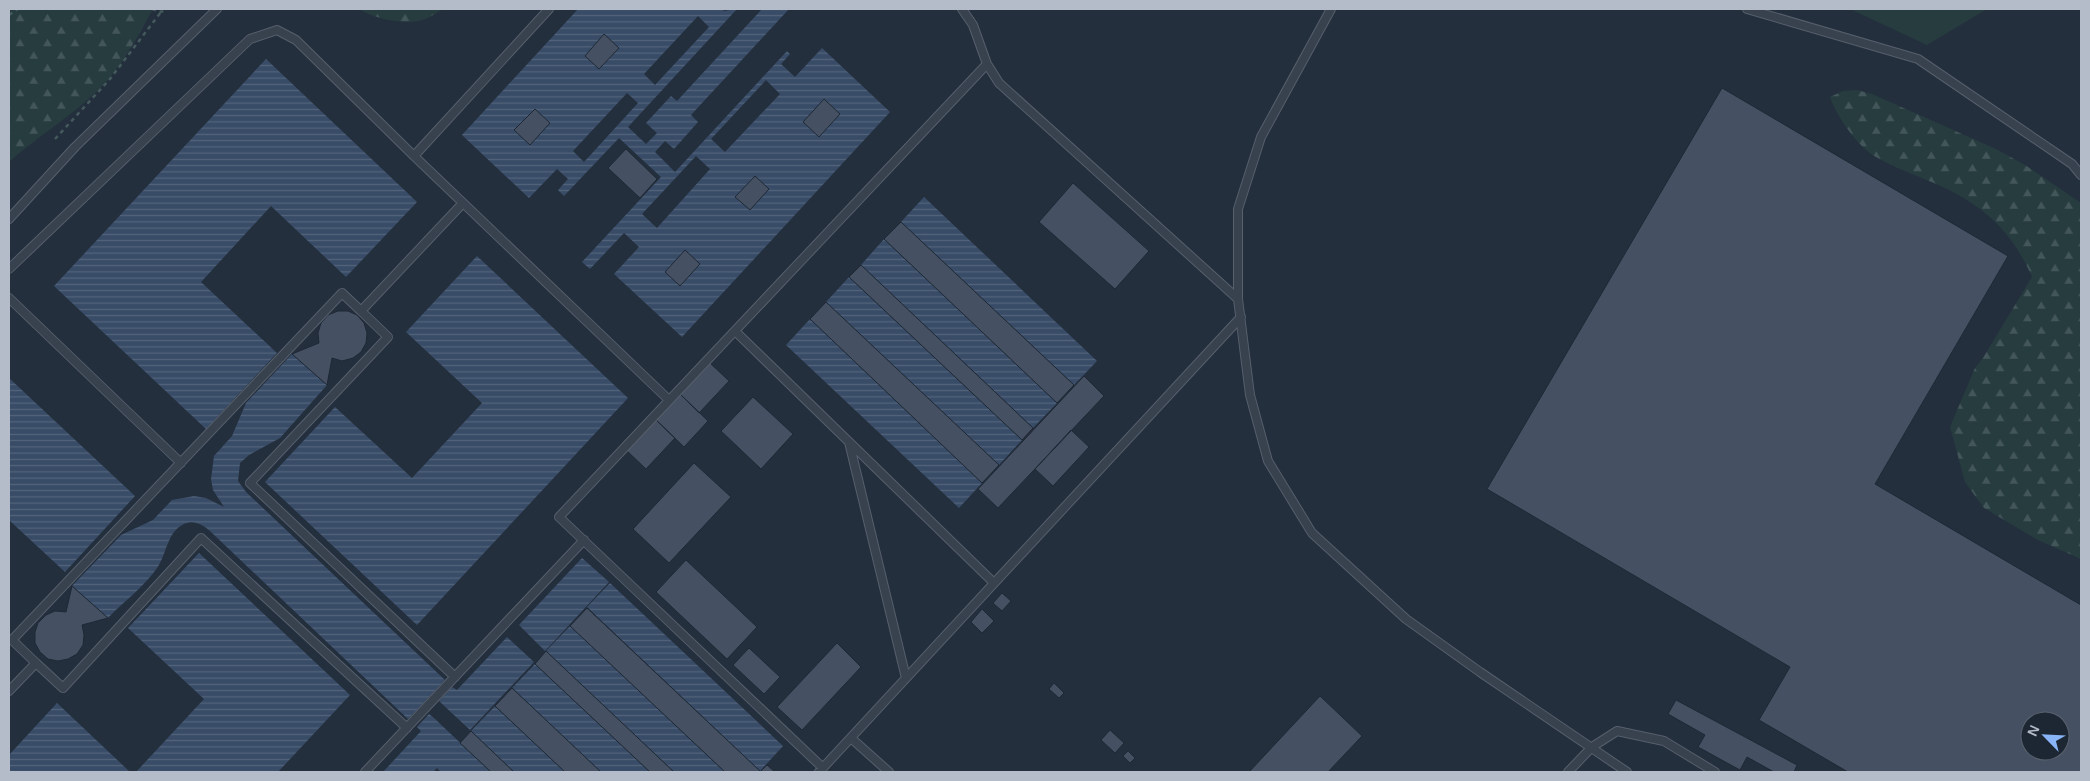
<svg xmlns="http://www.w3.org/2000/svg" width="2090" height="781" viewBox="0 0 2090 781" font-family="Helvetica,sans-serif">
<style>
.forest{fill:url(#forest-firs)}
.green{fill:#263c3f}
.water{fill:url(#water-rules);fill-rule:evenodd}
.building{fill:#455162;stroke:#1f2835;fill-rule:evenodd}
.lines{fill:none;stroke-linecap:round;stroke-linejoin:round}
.service-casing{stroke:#565f6c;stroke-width:10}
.path{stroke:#44595c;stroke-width:2.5;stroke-dasharray:4 4;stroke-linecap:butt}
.service{stroke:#38414e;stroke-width:8}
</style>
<defs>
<pattern id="forest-firs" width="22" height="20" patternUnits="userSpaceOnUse" patternTransform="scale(1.25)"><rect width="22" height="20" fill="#263c3f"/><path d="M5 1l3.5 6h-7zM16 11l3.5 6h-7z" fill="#435659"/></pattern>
<pattern id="water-rules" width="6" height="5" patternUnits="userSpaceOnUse" patternTransform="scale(1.25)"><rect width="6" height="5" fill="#394c67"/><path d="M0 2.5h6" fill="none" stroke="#53647b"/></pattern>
</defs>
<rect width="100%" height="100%" fill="#242f3e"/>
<path class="forest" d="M 9,9 L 153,9 C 139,34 126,59 107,81 C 79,112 40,134 9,162 Z
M 359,9 L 443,9 C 437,12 431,17 425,19 C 408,26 374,19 359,9 Z
M 1857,90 L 1872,94 L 1996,149 L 2025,165 L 2081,203 L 2081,559 L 2038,540 L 1984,508 L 1965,482 L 1950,427 L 1975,368 L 1983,358 L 2032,277 C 2019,247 2001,223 1973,204 C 1944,183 1907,175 1876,157 C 1858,147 1837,117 1830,97 L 1843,91 Z"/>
<path class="green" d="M 1850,9 L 1987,9 L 1927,45 Z"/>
<path class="water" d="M 578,9 L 722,9 L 724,11 L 737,9 L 628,127 L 646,144 L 657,133 L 646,123 L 671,96 L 677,101 L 762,9 L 789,9 L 691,115 L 698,122 L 674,149 L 665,141 L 655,152 L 675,172 L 787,51 L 790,54 L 781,64 L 795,77 L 822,48 L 890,112 L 682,337 L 614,274 L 639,247 L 624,233 L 590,269 L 582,262 L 661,177 L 619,138 L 564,196 L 558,190 L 568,179 L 557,169 L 529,198 L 462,135 ZM 698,16 L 709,27 L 655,85 L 644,74 ZM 766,80 L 780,94 L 725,152 L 711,139 ZM 627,93 L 638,103 L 584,162 L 573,151 ZM 696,156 L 710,169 L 657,228 L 642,214 Z
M 266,59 L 417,202 L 346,277 L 271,206 L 201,282 L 277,353 L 206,429 L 54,286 Z
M 924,197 L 1097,361 L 1074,385 L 901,222 Z
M 884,239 L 1057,403 L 1033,428 L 861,265 Z
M 477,256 L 628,398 L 417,625 L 265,482 L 335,407 L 412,478 L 482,403 L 406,332 Z
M 849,277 L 1022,440 L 999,465 L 826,302 Z
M 810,319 L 982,483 L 959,508 L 786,345 Z
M 292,354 L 327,385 L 280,438 L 249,455 L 240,463 L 238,481 L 246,492 L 445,680 L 408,719 L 210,531 C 202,524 192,519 182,525 C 167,533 166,556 157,568 C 144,587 123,602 108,618 L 72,586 L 121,535 L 153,520 L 172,500 L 194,496 L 206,498 L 224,507 L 213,490 L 211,479 L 214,456 L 232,436 L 246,403 Z
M 9,378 L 135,496 L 65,572 L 9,520 Z
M 199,553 L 350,695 L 278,772 L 136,772 L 204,699 L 128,628 Z
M 582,558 L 609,582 L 545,651 L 519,625 Z
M 610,583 L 783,746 L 760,771 L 587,607 Z
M 570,626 L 725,772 L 674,772 L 546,651 Z
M 507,637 L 534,662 L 470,730 L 439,701 L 452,687 L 457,690 Z
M 535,664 L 650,772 L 601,772 L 512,688 Z
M 57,703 L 130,772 L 9,772 L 9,755 Z
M 495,706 L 565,772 L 514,772 L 471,731 Z
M 429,714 L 434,718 L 491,772 L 441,772 L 437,768 L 433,772 L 383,772 L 421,731 L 417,727 Z"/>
<path class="building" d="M 604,34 L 619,48 L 599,69 L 585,56 Z
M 1722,88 L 2008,256 L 1875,484 L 2081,605 L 2081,772 L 1848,772 L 1759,720 L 1790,667 L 1487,489 ZM 2030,721 L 2060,721 L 2060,751 L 2030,751 Z
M 824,99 L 840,114 L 819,137 L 803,122 Z
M 535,109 L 550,123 L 530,145 L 514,130 Z
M 626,149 L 657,179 L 640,198 L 608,168 Z
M 755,176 L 769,189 L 750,210 L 735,197 Z
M 1073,183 L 1149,251 L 1115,289 L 1039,222 Z
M 901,222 L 1074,385 L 1057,403 L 884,239 Z
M 685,250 L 700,264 L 680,286 L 665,272 Z
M 861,265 L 1033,428 L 1022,440 L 849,277 Z
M 826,302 L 999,465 L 982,483 L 810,319 Z
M 338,311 L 348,311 L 357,315 L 364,323 L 367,333 L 366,343 L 361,352 L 353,358 L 342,361 L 332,358 L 327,385 L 292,354 L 319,343 L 318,333 L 321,323 L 328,315 Z
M 709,362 L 729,381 L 699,413 L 679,393 Z
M 1084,376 L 1104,396 L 998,508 L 978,489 Z
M 679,393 L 708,421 L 684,447 L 655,419 Z
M 753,397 L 793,434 L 761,469 L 721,431 Z
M 655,419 L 675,438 L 646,469 L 626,450 Z
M 1071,430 L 1089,447 L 1053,486 L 1035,469 Z
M 694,463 L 731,497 L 669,563 L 633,529 Z
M 686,560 L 757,627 L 727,659 L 656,592 Z
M 72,586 L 108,618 L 82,625 L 84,635 L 83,645 L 77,654 L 68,659 L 58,661 L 48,659 L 40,652 L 35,643 L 35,632 L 38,623 L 46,615 L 55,611 L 66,612 Z
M 1002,593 L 1011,601 L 1002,611 L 993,603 Z
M 587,608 L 760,771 L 759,772 L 725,772 L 570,626 Z
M 982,609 L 994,621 L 982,633 L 971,622 Z
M 837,643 L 861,667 L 802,730 L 777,707 Z
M 749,648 L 780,677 L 764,694 L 733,665 Z
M 546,651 L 674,772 L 650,772 L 535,664 Z
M 1054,683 L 1064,693 L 1059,698 L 1049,689 Z
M 512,688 L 601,772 L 565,772 L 495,706 Z
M 1320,696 L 1362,736 L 1328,772 L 1249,772 Z
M 1676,700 L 1797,765 L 1794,772 L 1774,772 L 1747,757 L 1740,770 L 1698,747 L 1705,735 L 1668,714 Z
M 1110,730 L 1124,743 L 1115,753 L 1101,740 Z
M 471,731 L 514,772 L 491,772 L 460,743 Z
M 1128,751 L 1135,758 L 1130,763 L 1123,756 Z
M 767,765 L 775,772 L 760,772 Z"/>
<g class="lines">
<g class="service-casing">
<path id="service" d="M 962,9 L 973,25 L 987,64 L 999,83 L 1238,299
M 1331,9 L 1261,137 L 1238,209 L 1238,299 L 1250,395 L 1268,461 L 1312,533 L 1406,619 L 1480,672 L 1627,772
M 1747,9 L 1918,59 L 2072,164 L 2081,175
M 414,156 L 549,9
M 9,219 L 75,147 L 217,9
M 9,269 L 250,39 L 277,30 L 296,40 L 414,156 L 669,400
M 9,298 L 181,463
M 361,311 L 388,337 L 250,483 L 455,677
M 735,331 L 994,583
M 849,442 L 906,678
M 36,663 L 63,688 L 201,538 L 407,728
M 9,691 L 36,663 L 12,640 L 342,293 L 361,311 L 463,203
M 851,738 L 889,772
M 823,768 L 559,517 L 987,64
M 365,772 L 584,540
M 819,772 L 1241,317
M 1568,772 L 1592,747 L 1617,731 L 1664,741 L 1715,772"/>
</g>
<path class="path" d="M 152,9 L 161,12 L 167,9
M 9,15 L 18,9
M 55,139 L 110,79 L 161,12"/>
<use href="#service" class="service"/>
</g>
<rect width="2090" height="781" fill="none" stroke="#b4bcc9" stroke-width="20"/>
<g transform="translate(2045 736) rotate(294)"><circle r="24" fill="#1d2633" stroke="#59626f"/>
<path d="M0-4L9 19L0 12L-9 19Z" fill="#8ab4f8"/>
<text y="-8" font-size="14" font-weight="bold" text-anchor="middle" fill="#b4bcc9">N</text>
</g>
</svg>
